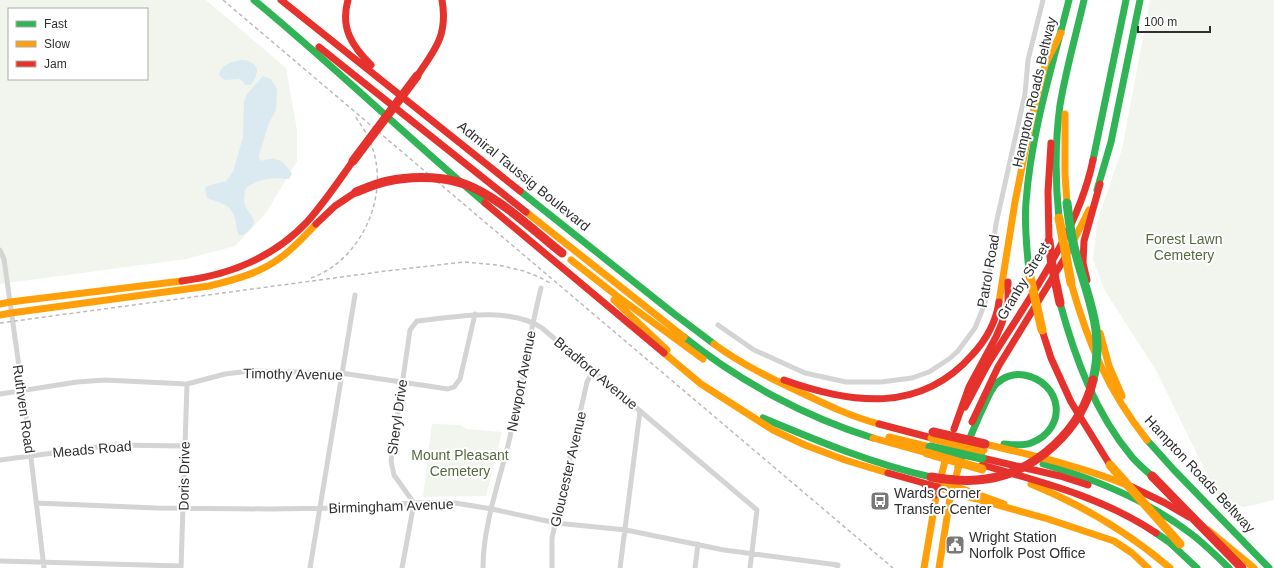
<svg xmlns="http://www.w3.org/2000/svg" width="1274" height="568" viewBox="0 0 1274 568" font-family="Helvetica,sans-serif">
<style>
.green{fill:#f1f5ed;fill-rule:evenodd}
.water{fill:#dbe9f1}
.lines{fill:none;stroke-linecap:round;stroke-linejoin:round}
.street{stroke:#d4d4d4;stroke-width:5}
.fast{stroke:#30b455;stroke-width:7}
.slow{stroke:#ff9f0a;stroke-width:7}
.jam{stroke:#e5322d;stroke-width:7}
.rail{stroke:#bbb;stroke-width:1.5;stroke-dasharray:4 3;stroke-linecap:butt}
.fast-bridge{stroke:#30b455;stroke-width:9}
.slow-bridge{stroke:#ff9f0a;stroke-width:9}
.jam-bridge{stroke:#e5322d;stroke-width:9}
.labels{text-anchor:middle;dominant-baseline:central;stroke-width:4;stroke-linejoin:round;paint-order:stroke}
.street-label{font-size:14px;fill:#2f2f2f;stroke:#fff}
.park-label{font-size:14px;fill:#556a3e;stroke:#fff}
.poi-label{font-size:14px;fill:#2f2f2f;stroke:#fff;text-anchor:start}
</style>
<rect width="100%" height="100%" fill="#fff"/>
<path class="green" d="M 0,0 L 206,0 L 286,68 L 297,130 L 297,161 L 266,213 L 235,246 L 186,259 L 0,284 ZM 9,9 L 147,9 L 147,79 L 9,79 Z
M 1150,0 L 1274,0 L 1274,500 L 1244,507 L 1219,499 L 1156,370 L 1105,291 L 1093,260 L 1097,222 L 1122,149 Z
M 432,424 L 461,425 L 466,429 L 502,432 L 486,496 L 423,497 Z"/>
<path class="water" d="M 241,60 C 248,60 254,62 257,69 C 257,74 255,82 250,85 L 246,85 L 240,79 L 224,80 L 219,75 C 220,65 232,62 241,60 Z
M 263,76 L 271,79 L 277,89 L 276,110 L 269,123 L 259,155 L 259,159 L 261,161 C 265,160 271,158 275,159 C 282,160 289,168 292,174 L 289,179 C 274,177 259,178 246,188 C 244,194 243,202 246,207 C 248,214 258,218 252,227 C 250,230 246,233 243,235 L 239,235 C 236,229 237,225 235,219 C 232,204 220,203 207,198 L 205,189 L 207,186 L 226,181 L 233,172 L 243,137 L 244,101 L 247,94 Z"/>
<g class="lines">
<path class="street" d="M 0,250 L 4,259 L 10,302 L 27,424 L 44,568
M 718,325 L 754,350 L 805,373 L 846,382 L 881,382 L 912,378 L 929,372 L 949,359 L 958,351 L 975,328 L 985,303 L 996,224 L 1025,94 L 1028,60 L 1043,0
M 0,394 L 77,382 L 105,380 L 187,384 L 225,374 L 250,371 L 341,373 L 448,389 L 454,387 L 460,379 L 475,314
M 0,460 L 114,445 L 185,446
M 36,503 L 156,508 L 269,509 L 338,508 L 414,503 L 449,502 L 492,509 L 556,523 L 626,530 L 724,550 L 838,565 L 837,568
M 0,561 L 181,566
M 181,568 L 187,384
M 310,568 L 355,295
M 402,568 L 414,503 L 394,475 L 391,461 L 410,330 L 417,321 C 455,317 509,306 542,328 L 757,510 L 750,568
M 483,568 C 483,524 500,480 510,437 C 521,387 529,337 541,288
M 552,568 L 552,538 L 587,382 L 593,371
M 620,568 L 640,411
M 695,568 L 698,544"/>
<path class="fast" d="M 254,0 C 333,65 407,137 485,203
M 1093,160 L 1126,0
M 1097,190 L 1111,142 L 1140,0
M 520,191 L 673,313 L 714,344
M 1059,218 C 1055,180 1055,142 1060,105 C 1066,69 1076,35 1084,0
M 1029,272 C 1027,249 1024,226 1026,202 C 1031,133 1052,67 1069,0
M 1060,303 C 1075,358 1095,413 1132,457 C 1138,464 1145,470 1152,476
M 684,337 C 739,381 805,417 873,438
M 763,418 C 818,441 873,464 931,477
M 1147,440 L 1174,470 L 1269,568
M 1043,464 C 1095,479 1147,500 1190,533 C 1204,543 1216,556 1229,568
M 958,467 C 966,447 974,427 983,408 C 987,400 990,391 996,384 C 1003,377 1014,373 1024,375 C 1062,382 1069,428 1031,443 C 1023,446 1013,445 1004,444
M 1156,533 L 1169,542 L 1197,568"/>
<path class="slow" d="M 1065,114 L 1065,174 L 1067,203
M 526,212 L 684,337
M 1066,256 L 1089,210
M 571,260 L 617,296 L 703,359
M 1071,283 C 1088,343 1108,391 1147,440
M 614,300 L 667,350
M 10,302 L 182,281
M 999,302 L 1015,202 L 1032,117 L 1045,65 L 1061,33
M 0,304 L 10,302
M 11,313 L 209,286 C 234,280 260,273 280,258 C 294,248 305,236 316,224
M 0,315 L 11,313
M 1100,333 L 1109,366 L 1122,396
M 714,344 C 741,364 772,379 802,393 C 827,405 852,417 879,424
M 664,353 L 701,384 L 773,430 L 805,445 L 845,460 L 888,473
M 889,437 L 930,447
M 873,438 L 927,453
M 985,444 C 1035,456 1084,467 1132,487
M 939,482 L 960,488 L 1004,504
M 1031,484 C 1082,505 1128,532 1170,568
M 938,487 L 951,492 L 1048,519 L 1114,541 L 1132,553 L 1148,568
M 1208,530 L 1254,568
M 924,568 L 936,497 L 947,453
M 939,568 L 950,498 L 960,462"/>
<path class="jam" d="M 281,0 L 520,191
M 348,0 C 340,28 352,46 371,65
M 319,47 L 526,212
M 417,76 C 436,49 448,34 442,0
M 485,203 L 664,353
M 316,224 L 335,206 L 356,192
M 1049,241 L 1048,192 L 1051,143
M 1087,280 L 1083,263 L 1084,241 L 1100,184
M 182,281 C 229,275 274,257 307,222 C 324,203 338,182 353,161
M 1042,330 L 1051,358 L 1071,402 L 1110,465
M 784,380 C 851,404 920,414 972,355 C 986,340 996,322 999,302
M 965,407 C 973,393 980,378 988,364 C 1027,301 1078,233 1093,160
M 972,422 L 998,367 L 1066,256
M 879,424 L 932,438
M 954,429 L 969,387 L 996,337 L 1002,323 L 1008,302 L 1008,282
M 982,458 L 1060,476 L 1088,485
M 982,465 C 1042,482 1104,498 1156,533
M 888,473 L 938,487
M 925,485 L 936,495
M 1132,487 L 1165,503 L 1189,517"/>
<path class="rail" d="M 223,0 L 893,568
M 311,278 C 362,260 391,194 371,144 C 367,134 361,124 354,115
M 0,323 L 386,271 L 464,262 L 498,265 L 524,271 L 539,277 L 552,284"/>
<path class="fast-bridge" d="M 1067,203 C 1069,220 1071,238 1076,254 C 1088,300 1105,331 1093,380
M 930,447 L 982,458"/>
<path class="slow-bridge" d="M 1059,218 L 1071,283
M 1029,272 L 1042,330
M 932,438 L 983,450
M 927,453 L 982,469
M 1110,465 L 1180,544"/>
<path class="jam-bridge" d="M 353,161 L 417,76
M 356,192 C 366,188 377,183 388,181 C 414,175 450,176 474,188 C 507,204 534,231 562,253
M 1049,241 L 1052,265 L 1060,303
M 933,432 L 985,444
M 1152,476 L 1242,568
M 931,477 C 949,480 968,482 986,479 C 1036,472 1082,429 1093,380"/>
</g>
<defs>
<g id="bus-square" transform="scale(1)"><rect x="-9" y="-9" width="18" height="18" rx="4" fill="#787878" stroke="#fff"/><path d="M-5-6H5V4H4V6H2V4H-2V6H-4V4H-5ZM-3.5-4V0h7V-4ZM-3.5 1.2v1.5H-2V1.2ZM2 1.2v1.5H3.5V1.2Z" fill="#fff"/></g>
<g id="civic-square" transform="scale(1)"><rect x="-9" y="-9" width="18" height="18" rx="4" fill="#787878" stroke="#fff"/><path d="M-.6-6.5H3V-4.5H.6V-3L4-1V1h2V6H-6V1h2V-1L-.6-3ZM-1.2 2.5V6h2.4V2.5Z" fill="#fff"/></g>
</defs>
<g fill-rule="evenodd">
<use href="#bus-square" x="880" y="501"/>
<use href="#civic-square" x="955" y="545"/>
</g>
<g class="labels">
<g class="street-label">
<text transform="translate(1034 92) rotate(-77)">Hampton Roads Beltway</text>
<text transform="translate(524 176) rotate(39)">Admiral Taussig Boulevard</text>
<text transform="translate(988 271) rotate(-80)">Patrol Road</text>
<text transform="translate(1023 281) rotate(-59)">Granby Street</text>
<text transform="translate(596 373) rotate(40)">Bradford Avenue</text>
<text transform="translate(293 374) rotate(1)">Timothy Avenue</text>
<text transform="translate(521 381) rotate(-79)">Newport Avenue</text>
<text transform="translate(24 409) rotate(82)">Ruthven Road</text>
<text transform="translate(397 417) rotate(-82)">Sheryl Drive</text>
<text transform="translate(92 449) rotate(-5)">Meads Road</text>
<text transform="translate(568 469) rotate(-77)">Gloucester Avenue</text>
<text transform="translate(1200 474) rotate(47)">Hampton Roads Beltway</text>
<text transform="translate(184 476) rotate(-89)">Doris Drive</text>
<text transform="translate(391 506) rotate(-2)">Birmingham Avenue</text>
</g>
<g class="park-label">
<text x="1184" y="239">Forest Lawn<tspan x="1184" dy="16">Cemetery</tspan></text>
<text x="460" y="455">Mount Pleasant<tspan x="460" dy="16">Cemetery</tspan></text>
</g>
<g class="poi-label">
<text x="894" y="493">Wards Corner<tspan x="894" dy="16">Transfer Center</tspan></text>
<text x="969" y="537">Wright Station<tspan x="969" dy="16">Norfolk Post Office</tspan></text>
</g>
</g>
<rect x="8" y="8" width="140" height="72" fill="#ffffff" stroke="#acacac"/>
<rect x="16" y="21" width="20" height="6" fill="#30b455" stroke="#acacac"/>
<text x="44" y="28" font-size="12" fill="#2f2f2f">Fast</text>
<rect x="16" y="41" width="20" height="6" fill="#ff9f0a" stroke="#acacac"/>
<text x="44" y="48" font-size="12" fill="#2f2f2f">Slow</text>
<rect x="16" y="61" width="20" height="6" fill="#e5322d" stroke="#acacac"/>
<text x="44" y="68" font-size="12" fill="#2f2f2f">Jam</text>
<path d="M1138 26v6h72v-6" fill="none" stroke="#2f2f2f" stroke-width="2"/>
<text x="1144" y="26" font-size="12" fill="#2f2f2f" stroke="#ffffff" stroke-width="3" paint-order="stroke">100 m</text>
</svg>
